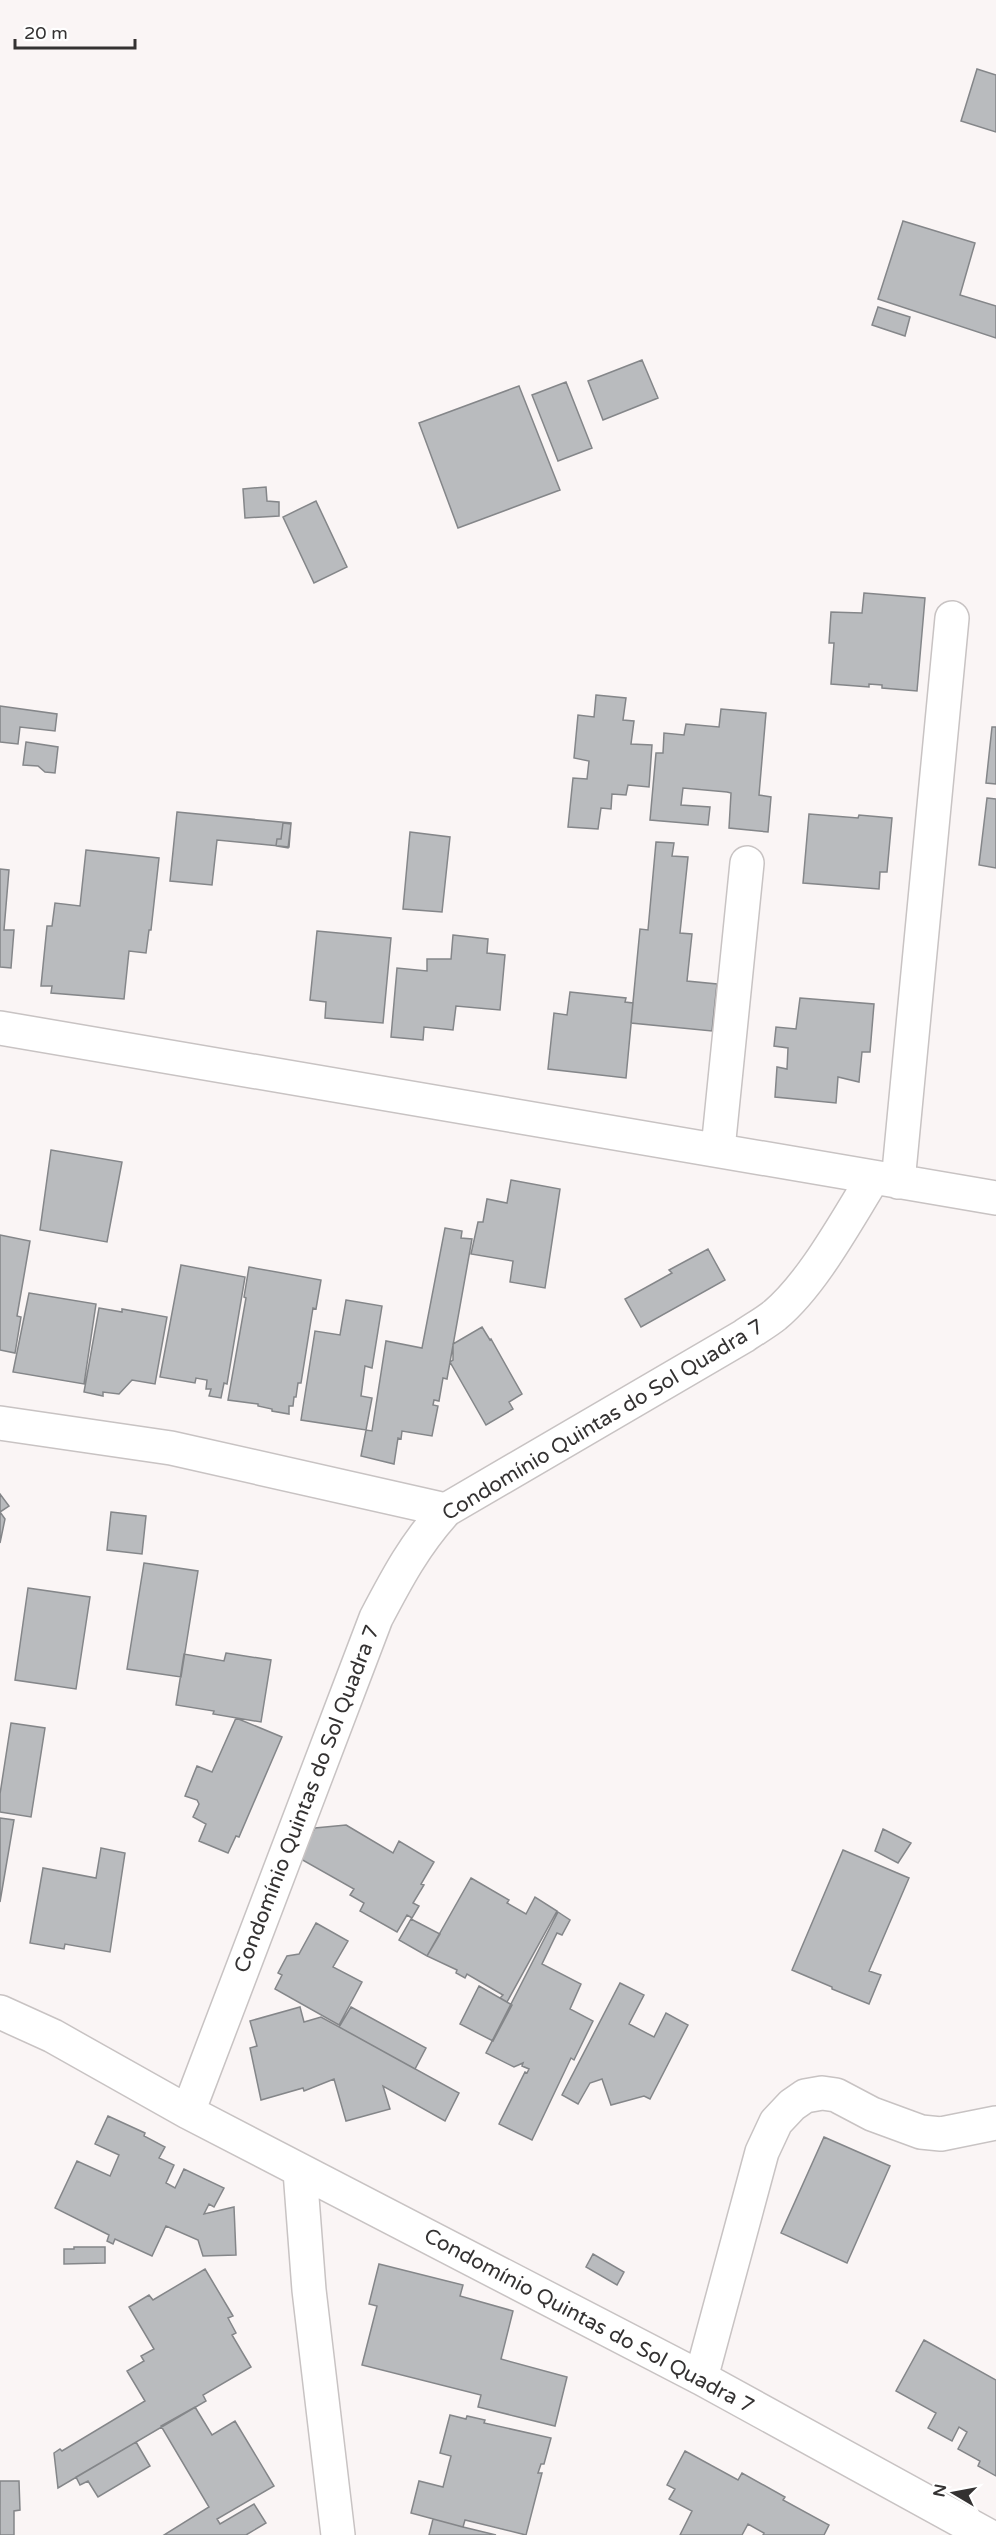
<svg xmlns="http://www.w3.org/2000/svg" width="996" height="2535" viewBox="0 0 996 2535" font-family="'Varela Round',sans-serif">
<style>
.building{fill:#b9bbbe;stroke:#848689;stroke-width:1.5}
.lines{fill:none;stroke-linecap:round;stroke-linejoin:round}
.minor-casing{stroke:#c8c3c3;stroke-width:36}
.minor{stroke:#fff;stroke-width:33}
.labels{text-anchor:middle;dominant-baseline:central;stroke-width:4.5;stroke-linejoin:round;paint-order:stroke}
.street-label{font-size:21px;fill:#343232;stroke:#fff}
</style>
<rect width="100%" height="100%" fill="#faf5f5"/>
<path class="building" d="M 977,69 L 996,75 L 996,132 L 961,121 Z
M 903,221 L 975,243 L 960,295 L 996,306 L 996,338 L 878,299 Z
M 878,307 L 910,317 L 905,336 L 872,325 Z
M 642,360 L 658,398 L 603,420 L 588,381 Z
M 566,382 L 592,448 L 558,461 L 532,395 Z
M 519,386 L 560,490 L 458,528 L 419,423 Z
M 266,487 L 267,501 L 279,502 L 279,516 L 245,518 L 243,489 Z
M 316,501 L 347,567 L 314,583 L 283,517 Z
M 864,593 L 925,598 L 917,691 L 882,688 L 882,685 L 869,684 L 869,687 L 831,684 L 834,643 L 829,643 L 831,612 L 862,613 Z
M 596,695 L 626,698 L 623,720 L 634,721 L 631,744 L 652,745 L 649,787 L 628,785 L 626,795 L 612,794 L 611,809 L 601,808 L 598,829 L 568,827 L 573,778 L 587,779 L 589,761 L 574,758 L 578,715 L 594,717 Z
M 0,706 L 57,714 L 55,731 L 20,727 L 18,744 L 0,742 Z
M 721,709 L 766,713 L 759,795 L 771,797 L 768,832 L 729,828 L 731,793 L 727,792 L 683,788 L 681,805 L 710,807 L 708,825 L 650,820 L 656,753 L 663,753 L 664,733 L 684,735 L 686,724 L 719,727 Z
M 992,727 L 996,727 L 996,784 L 986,783 Z
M 26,742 L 58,747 L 55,773 L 45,772 L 38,766 L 23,765 Z
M 987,798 L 996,799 L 996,868 L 979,865 Z
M 177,812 L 291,823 L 289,847 L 217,840 L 212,885 L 170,881 Z
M 809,814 L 858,818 L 859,815 L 892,818 L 887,872 L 880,872 L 879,889 L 803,883 Z
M 283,823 L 291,824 L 288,848 L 276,846 L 277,839 L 281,839 Z
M 410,832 L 450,837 L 442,912 L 403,909 Z
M 656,842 L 674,843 L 672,856 L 688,857 L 680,933 L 692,934 L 687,981 L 717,984 L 712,1031 L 631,1023 L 640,929 L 648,930 Z
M 86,850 L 159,858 L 151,930 L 149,930 L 146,953 L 129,951 L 124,999 L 51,993 L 52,986 L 41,986 L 47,926 L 52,926 L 55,903 L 80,906 Z
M 0,869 L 9,870 L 4,930 L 14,930 L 11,968 L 0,967 Z
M 317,931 L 391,938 L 383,1023 L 325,1018 L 326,1002 L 310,1000 Z
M 453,935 L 488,939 L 487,953 L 505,955 L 500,1010 L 456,1006 L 453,1030 L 424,1027 L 423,1040 L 391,1037 L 397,968 L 427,971 L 427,959 L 451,959 Z
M 570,992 L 626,998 L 625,1002 L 633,1003 L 626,1078 L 548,1069 L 554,1013 L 567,1015 Z
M 800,998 L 874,1004 L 870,1052 L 862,1052 L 859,1082 L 838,1077 L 836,1103 L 775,1097 L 777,1067 L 787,1069 L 788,1048 L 774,1046 L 776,1027 L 796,1029 Z
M 51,1150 L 122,1162 L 107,1242 L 40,1230 Z
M 511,1180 L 560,1189 L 545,1288 L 510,1282 L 513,1261 L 471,1254 L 478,1222 L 483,1222 L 487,1199 L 507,1203 Z
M 445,1228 L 462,1231 L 461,1238 L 472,1239 L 447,1379 L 443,1378 L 439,1401 L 434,1400 L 433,1405 L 438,1406 L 432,1436 L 402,1431 L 401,1439 L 398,1438 L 394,1464 L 361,1456 L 366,1430 L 372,1431 L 386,1341 L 422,1348 Z
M 0,1235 L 30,1241 L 17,1316 L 21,1317 L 15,1353 L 0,1350 Z
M 708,1249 L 725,1280 L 641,1327 L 625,1299 L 672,1273 L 669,1270 Z
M 181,1265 L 245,1277 L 227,1384 L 224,1383 L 221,1398 L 209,1396 L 211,1389 L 206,1389 L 207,1380 L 196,1378 L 195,1383 L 160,1377 Z
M 249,1267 L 321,1280 L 316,1309 L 313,1308 L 301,1383 L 298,1383 L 296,1397 L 294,1397 L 293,1406 L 289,1406 L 289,1414 L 272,1411 L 272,1409 L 258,1406 L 258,1404 L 228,1400 L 246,1298 L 244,1297 Z
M 29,1293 L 96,1304 L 84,1384 L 13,1372 Z
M 346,1300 L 382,1306 L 372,1368 L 365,1366 L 361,1396 L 372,1398 L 366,1430 L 301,1420 L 315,1331 L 340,1335 Z
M 99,1308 L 122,1312 L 122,1309 L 167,1317 L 155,1384 L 132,1380 L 119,1394 L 103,1392 L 103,1396 L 84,1392 Z
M 482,1327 L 490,1340 L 491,1339 L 522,1394 L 509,1402 L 513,1409 L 486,1425 L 450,1362 L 453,1360 L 453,1344 Z
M 0,1494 L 9,1506 L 0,1512 Z
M 0,1512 L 5,1519 L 0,1543 Z
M 111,1512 L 146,1516 L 142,1554 L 107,1550 Z
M 144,1563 L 198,1571 L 181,1677 L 127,1669 Z
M 28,1588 L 90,1597 L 76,1689 L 15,1680 Z
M 226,1653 L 271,1660 L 261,1722 L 213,1714 L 214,1711 L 176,1705 L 184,1654 L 224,1661 Z
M 236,1718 L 282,1737 L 239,1837 L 236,1836 L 228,1853 L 199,1841 L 206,1824 L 193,1817 L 199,1804 L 197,1800 L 185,1796 L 197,1766 L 212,1772 Z
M 11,1723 L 45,1728 L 31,1817 L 0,1812 L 0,1794 Z
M 0,1818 L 14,1820 L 0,1902 Z
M 346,1825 L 393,1853 L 399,1841 L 434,1862 L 421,1884 L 424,1885 L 413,1903 L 419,1906 L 412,1918 L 407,1915 L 397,1932 L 360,1911 L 364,1903 L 350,1895 L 354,1889 L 299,1858 L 315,1828 Z
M 883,1829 L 911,1843 L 898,1863 L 875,1851 Z
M 101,1848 L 125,1853 L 110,1952 L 65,1944 L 64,1949 L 30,1943 L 43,1868 L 96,1878 Z
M 843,1850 L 909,1878 L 869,1971 L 881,1975 L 869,2004 L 832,1989 L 832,1987 L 792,1970 Z
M 471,1878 L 509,1900 L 507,1903 L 526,1914 L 535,1897 L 557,1911 L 507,2002 L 500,1998 L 503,1995 L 467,1974 L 465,1978 L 456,1973 L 457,1970 L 427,1956 Z
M 558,1912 L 570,1920 L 562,1935 L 557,1933 L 542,1964 L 581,1984 L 570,2009 L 593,2021 L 574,2060 L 571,2058 L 532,2140 L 499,2124 L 525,2072 L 527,2073 L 529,2069 L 522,2066 L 523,2063 L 514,2067 L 486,2053 Z
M 411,1919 L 440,1934 L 427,1956 L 399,1940 Z
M 316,1923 L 348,1941 L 333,1967 L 362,1982 L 339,2025 L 275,1989 L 282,1975 L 278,1973 L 287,1956 L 299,1954 Z
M 620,1983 L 644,1995 L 629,2024 L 654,2037 L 666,2013 L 688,2025 L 650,2099 L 644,2096 L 611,2105 L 602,2079 L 590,2083 L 578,2104 L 562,2095 Z
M 479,1986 L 512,2005 L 493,2041 L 460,2024 Z
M 300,2007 L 304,2022 L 321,2017 L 459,2093 L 445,2121 L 383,2086 L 390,2109 L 346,2121 L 334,2079 L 304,2091 L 303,2088 L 261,2100 L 250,2048 L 257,2046 L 250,2021 Z
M 351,2007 L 426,2048 L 415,2069 L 339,2027 Z
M 108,2116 L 145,2133 L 144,2136 L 165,2147 L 159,2158 L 174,2165 L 166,2183 L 175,2188 L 184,2169 L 224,2188 L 214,2207 L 209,2204 L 204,2214 L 234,2207 L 236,2255 L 203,2256 L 198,2240 L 166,2226 L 152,2256 L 115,2239 L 113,2244 L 107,2241 L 109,2235 L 55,2208 L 77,2161 L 110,2176 L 119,2155 L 95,2144 Z
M 824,2137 L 890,2166 L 847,2263 L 781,2233 Z
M 74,2247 L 105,2247 L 105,2263 L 64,2264 L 64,2249 L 74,2249 Z
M 593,2254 L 624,2272 L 617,2285 L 586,2267 Z
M 379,2264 L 463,2285 L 460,2296 L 513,2311 L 501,2359 L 567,2377 L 555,2426 L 478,2407 L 481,2395 L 362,2365 L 377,2306 L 369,2304 Z
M 205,2269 L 233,2316 L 228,2318 L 236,2333 L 232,2335 L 251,2367 L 203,2395 L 206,2401 L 58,2488 L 54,2453 L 60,2449 L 62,2451 L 145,2401 L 127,2371 L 144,2361 L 141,2356 L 154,2349 L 129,2307 L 149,2295 L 153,2300 Z
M 924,2340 L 996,2380 L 996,2476 L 978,2466 L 980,2461 L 958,2449 L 967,2432 L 959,2427 L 952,2441 L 928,2428 L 936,2413 L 896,2391 Z
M 195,2407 L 212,2435 L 235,2421 L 274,2486 L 217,2519 L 220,2524 L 254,2504 L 266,2523 L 246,2535 L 164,2535 L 209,2507 L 161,2426 Z
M 450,2415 L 466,2419 L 467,2416 L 485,2420 L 484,2423 L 551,2438 L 544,2464 L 541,2464 L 538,2473 L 542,2473 L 526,2535 L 465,2520 L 463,2527 L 411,2513 L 419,2481 L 443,2487 L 451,2456 L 440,2453 Z
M 136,2442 L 150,2466 L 98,2497 L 88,2481 L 80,2485 L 76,2477 Z
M 685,2451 L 738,2480 L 742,2473 L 785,2497 L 783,2500 L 829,2525 L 824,2535 L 763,2535 L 764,2533 L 748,2524 L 742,2535 L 680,2535 L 692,2511 L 669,2499 L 675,2489 L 667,2485 Z
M 0,2481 L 19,2481 L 20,2510 L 14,2511 L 14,2535 L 0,2535 Z
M 433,2519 L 463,2527 L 496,2535 L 429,2535 Z"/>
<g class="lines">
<g class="minor-casing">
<path id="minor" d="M 0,1028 L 996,1198
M 718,1149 L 747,863
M 898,1182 L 952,618
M 0,1423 L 171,1448 L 446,1510
M 0,2012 L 53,2036 L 188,2112 L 701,2378 L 987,2535
M 188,2112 L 376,1618 C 397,1578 415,1544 446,1510 L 744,1336 C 754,1329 765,1323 775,1315 C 813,1283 846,1221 873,1178
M 300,2171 L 309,2290 L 338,2535
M 701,2378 L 762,2152 L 776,2122 L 792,2105 L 805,2096 L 822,2093 L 836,2095 L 872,2114 L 921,2132 L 941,2134 L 996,2123"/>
</g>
<use href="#minor" class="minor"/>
</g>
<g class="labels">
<g class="street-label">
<text transform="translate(603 1420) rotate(-31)">Condomínio Quintas do Sol Quadra 7</text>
<text transform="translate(307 1799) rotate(-69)">Condomínio Quintas do Sol Quadra 7</text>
<text transform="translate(589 2321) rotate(28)">Condomínio Quintas do Sol Quadra 7</text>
</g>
</g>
<g transform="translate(954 2493) rotate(280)" stroke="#ffffff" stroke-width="4.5" paint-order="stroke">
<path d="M0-4.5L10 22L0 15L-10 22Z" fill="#343232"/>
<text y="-9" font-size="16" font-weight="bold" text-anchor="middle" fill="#343232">N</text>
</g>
<path d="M15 39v9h120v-9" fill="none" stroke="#343232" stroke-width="3"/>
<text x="24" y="39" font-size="18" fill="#343232" stroke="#ffffff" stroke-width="4.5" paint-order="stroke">20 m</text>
</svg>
